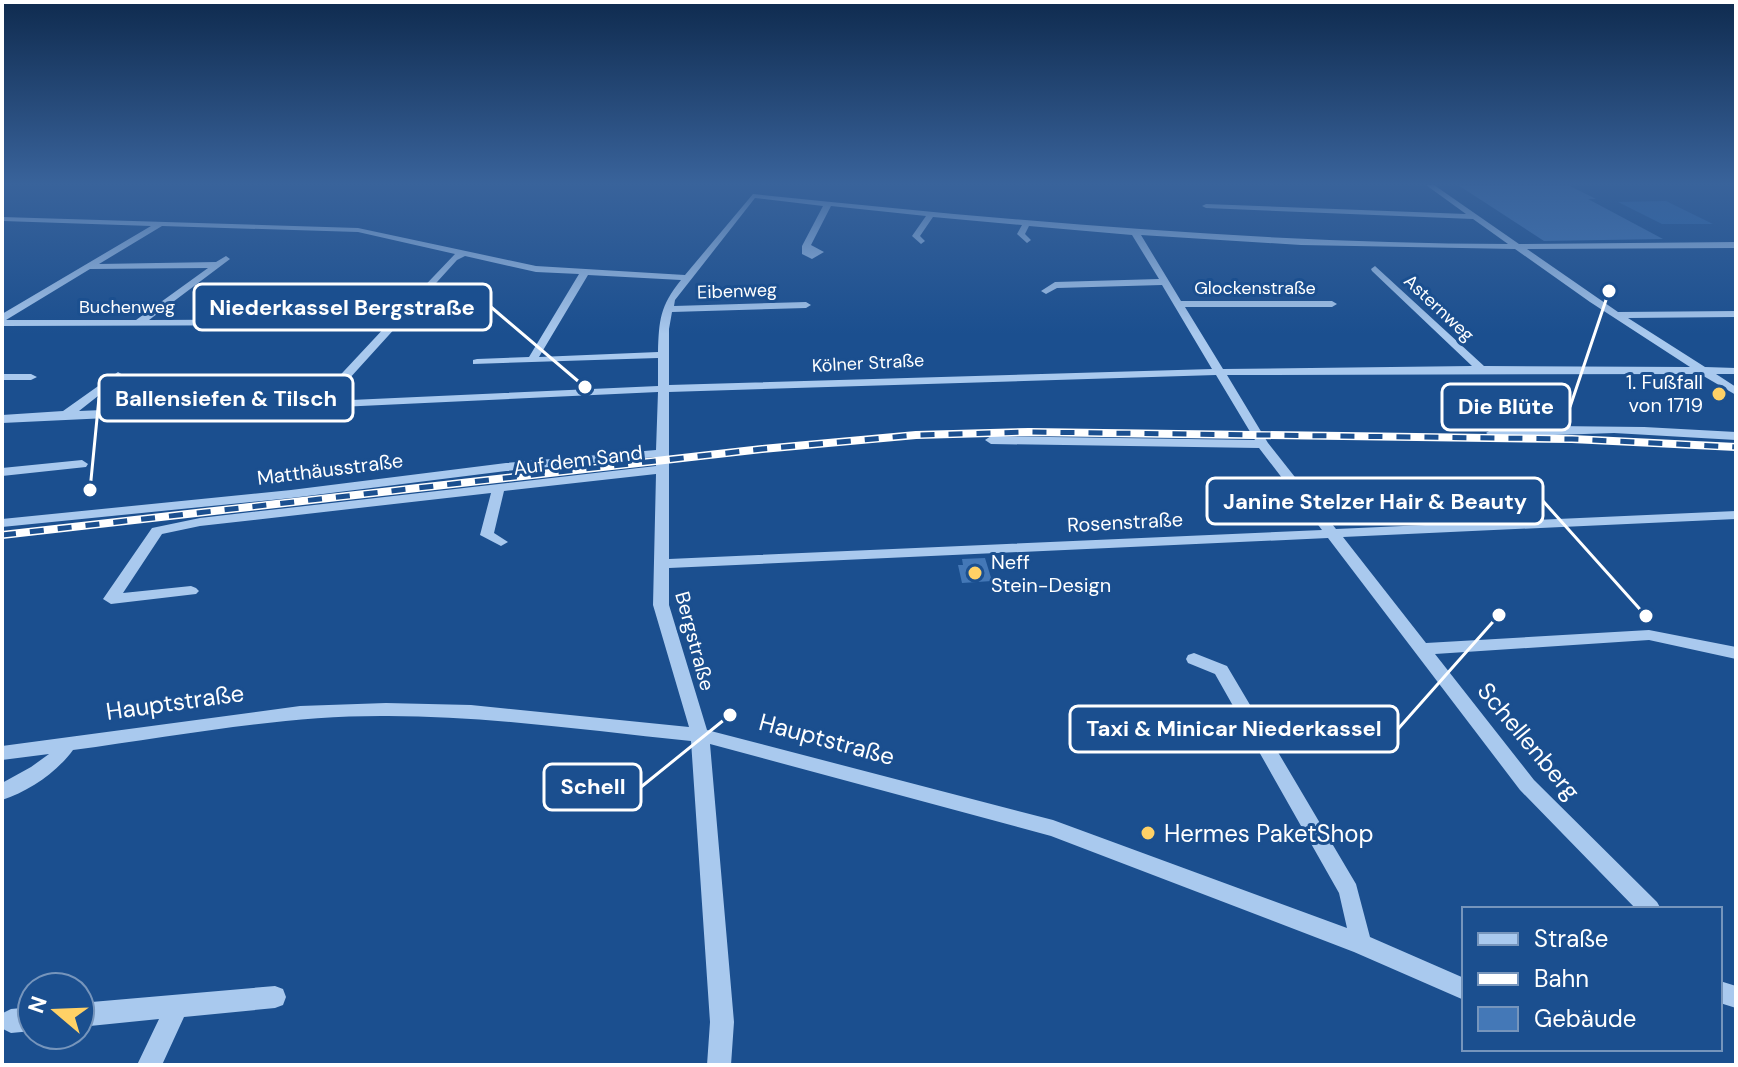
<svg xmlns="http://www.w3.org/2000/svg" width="1738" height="1067" viewBox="0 0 1738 1067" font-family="'DM Sans',sans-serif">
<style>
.green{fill:#2e69ad}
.building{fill:#4478b7}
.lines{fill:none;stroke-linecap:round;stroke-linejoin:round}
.minor{fill:#a9c9ee;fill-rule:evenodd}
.rail-casing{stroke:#fff;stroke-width:8}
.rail{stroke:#1b4f8f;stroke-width:5;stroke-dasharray:14;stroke-linecap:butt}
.poi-dot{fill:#ffd166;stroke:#1b4f8f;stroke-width:3}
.labels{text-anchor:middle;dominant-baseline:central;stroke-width:6;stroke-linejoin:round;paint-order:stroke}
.far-street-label{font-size:18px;fill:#fff;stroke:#1b4f8f}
.poi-label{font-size:20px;fill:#fff;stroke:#1b4f8f;text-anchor:end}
.street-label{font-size:20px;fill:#fff;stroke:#1b4f8f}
.near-street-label{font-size:24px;fill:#fff;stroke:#1b4f8f}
.near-poi-label{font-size:24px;fill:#fff;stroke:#1b4f8f;text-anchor:start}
.leader{fill:none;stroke:#fff;stroke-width:3}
.callout-dot{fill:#fff;stroke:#1b4f8f;stroke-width:3}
.callout{fill:#1b4f8f;stroke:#fff;stroke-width:3}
.callout-label{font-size:22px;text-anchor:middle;font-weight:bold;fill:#fff}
</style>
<rect width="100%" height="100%" fill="#1b4f8f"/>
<path class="green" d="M 1666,201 L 1713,224 L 1662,224 L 1618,202 Z"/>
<path class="building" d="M 1458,185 L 1568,185 L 1596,199 L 1588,199 L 1663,239 L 1544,241 Z
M 985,558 L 992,581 L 962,583 L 958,565 L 963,565 L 962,559 Z"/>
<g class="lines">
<path class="minor" d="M 1426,185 L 1434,185 L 1519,244 L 1736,242 L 1736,248 L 1527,249 L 1618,312 L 1736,311 L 1736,317 L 1628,318 L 1705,367 L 1736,368 L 1736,374 L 1716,374 L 1736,387 L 1736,395 L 1700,374 L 1227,375 L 1268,443 L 1336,529 L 1736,511 L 1736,519 L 1343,537 L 1426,643 L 1649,630 L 1736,647 L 1736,659 L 1649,640 L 1435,654 L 1534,780 L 1657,902 L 1661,909 L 1636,909 L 1520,790 L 1328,538 L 669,568 L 669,605 L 707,730 L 1053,820 L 1347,928 L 1339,893 L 1215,674 L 1188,663 L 1186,659 L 1188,655 L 1194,653 L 1227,666 L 1356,884 L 1370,937 L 1464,978 L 1464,1000 L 1354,952 L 1051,836 L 710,744 L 734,1022 L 731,1065 L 707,1065 L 710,1022 L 691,741 C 591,731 489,716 388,716 C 283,715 177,736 73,750 C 56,773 29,791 2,800 L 2,783 L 31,767 L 49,754 L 2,760 L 2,746 L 300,706 L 386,703 L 471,705 L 689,727 L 653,605 L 656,474 L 504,491 L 494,533 L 508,542 L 501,546 L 480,535 L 491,493 L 200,526 L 162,534 L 123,593 L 191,586 L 196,588 L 199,591 L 196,594 L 111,604 L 103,599 L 152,528 L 200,518 L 656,466 L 656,457 L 506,471 L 291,498 L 2,527 L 2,519 L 291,490 L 506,463 L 656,450 L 658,392 L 2,423 L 2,415 L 63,411 L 118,372 L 123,375 L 122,377 L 79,411 L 316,401 L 387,325 L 2,326 L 2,314 L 151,226 L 3,221 L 2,217 L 358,228 L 536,266 L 685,275 L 753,194 C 1004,220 1255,243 1508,244 L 1473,219 L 1206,208 L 1202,206 L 1206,204 L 1466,214 ZM 755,198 L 823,206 L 802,246 L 802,254 L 812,259 L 824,252 L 811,245 L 831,206 L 926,216 L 912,236 L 921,244 L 925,241 L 920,236 L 933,217 L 1022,225 L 1017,234 L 1027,243 L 1031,240 L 1025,234 L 1029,226 L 1132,235 L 1159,279 L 1055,282 L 1041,291 L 1046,294 L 1057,288 L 1162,285 L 1212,369 L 669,385 L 669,329 L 672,312 L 806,308 L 811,305 L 806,302 L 674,306 L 675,300 ZM 162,226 L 358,232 L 455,254 L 393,319 L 149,320 L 230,259 L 226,256 L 216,262 L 99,264 ZM 1141,235 L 1301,245 L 1515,249 L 1590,302 L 1690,367 L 1484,366 L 1375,266 L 1371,269 L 1372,271 L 1472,366 L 1223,369 L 1185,307 L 1332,307 L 1337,304 L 1332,301 L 1181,301 ZM 465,256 L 536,272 L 579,274 L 529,357 L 477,359 L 473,360 L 473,364 L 658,358 L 658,386 L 329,401 L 457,260 ZM 208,268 L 136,320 L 6,320 L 90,269 ZM 588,275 L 681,280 C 660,306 659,320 658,352 L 539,357 ZM 1216,375 L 1255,440 L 991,436 L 985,440 L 991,444 L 1259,448 L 1322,530 L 669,559 L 669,392 Z
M 2,374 L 31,374 L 37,377 L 31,380 L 2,380 Z
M 1553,426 L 1644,427 L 1736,432 L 1736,440 L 1614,433 L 1492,437 L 1486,433 L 1492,429 Z
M 82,460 L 88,464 L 86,467 L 2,476 L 2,468 Z
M 1720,981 L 1736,986 L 1736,1008 L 1720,1003 Z
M 275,986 L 283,989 L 286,997 L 283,1005 L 275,1008 L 184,1017 L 162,1065 L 137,1065 L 159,1019 L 80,1027 L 80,1003 Z
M 32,1007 L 32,1031 L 11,1033 L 3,1029 L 3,1013 L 11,1009 Z"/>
<g class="rail-casing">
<path id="rail" d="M 2,535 L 762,449 L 916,435 L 1029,432 L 1572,439 L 1736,447"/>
</g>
<use href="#rail" class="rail"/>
</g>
<linearGradient id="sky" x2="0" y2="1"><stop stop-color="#0f2b4f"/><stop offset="0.55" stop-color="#39639b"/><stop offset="1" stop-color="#39639b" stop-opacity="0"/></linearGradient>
<rect width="1738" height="334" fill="url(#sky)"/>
<g class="poi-dot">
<circle cx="1719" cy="394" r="8"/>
<circle cx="975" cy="573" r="8"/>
<circle cx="1148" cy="833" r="8"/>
</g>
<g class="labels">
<g class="far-street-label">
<text x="1255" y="288">Glockenstraße</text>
<text transform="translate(737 291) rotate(-2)">Eibenweg</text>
<text x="127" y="307">Buchenweg</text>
<text transform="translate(1439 308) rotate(43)">Asternweg</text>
<text transform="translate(868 363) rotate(-3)">Kölner Straße</text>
</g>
<g class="poi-label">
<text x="1703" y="382">1. Fußfall<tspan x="1703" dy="23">von 1719</tspan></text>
<text x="991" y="562" text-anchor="start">Neff<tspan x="991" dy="23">Stein-Design</tspan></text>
</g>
<g class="street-label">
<text transform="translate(578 460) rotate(-7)">Auf dem Sand</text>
<text transform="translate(330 469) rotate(-7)">Matthäusstraße</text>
<text transform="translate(1125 522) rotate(-3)">Rosenstraße</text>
<text transform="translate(695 641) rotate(75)">Bergstraße</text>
</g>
<g class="near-street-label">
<text transform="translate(175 702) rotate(-8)">Hauptstraße</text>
<text transform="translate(827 739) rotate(15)">Hauptstraße</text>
<text transform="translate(1529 741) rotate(50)">Schellenberg</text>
</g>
<g class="near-poi-label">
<text x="1164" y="833">Hermes PaketShop</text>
</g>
</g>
<path class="leader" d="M585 387L491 307M90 490L99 398M1609 291L1570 407M1646 616L1543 501M1499 615L1398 729M730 715L641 787"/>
<g class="callout-dot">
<circle cx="585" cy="387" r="8"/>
<circle cx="90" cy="490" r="8"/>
<circle cx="1609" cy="291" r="8"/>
<circle cx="1646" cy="616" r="8"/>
<circle cx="1499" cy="615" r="8"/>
<circle cx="730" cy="715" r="8"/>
</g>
<g class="callout">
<rect x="194" y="284" width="297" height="46" rx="8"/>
<rect x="99" y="375" width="254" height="46" rx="8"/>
<rect x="1442" y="384" width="128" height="46" rx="8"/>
<rect x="1207" y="478" width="336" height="46" rx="8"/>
<rect x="1070" y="706" width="328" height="46" rx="8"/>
<rect x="544" y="764" width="97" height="46" rx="8"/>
</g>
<g class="callout-label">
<text x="342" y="315">Niederkassel Bergstraße</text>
<text x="226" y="406">Ballensiefen &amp; Tilsch</text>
<text x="1506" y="414">Die Blüte</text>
<text x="1375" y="509">Janine Stelzer Hair &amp; Beauty</text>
<text x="1234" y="736">Taxi &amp; Minicar Niederkassel</text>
<text x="593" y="794">Schell</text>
</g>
<rect width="1738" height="1067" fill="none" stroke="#ffffff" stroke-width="8"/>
<rect x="1462" y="907" width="260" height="144" fill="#1b4f8f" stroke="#7695bc" stroke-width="2"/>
<rect x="1478" y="933" width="40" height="12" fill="#a9c9ee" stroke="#7695bc" stroke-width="2"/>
<text x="1534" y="947" font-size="24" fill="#ffffff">Straße</text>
<rect x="1478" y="973" width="40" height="12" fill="#ffffff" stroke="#7695bc" stroke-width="2"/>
<text x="1534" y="987" font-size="24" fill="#ffffff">Bahn</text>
<rect x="1478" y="1007" width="40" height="24" fill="#4478b7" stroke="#7695bc" stroke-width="2"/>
<text x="1534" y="1027" font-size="24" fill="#ffffff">Gebäude</text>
<g transform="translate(56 1011) rotate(289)"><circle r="38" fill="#1b4f8f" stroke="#7695bc" stroke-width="2"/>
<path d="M0-6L14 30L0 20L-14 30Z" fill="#ffd166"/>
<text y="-12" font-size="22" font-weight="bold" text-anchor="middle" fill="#ffffff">N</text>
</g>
</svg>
